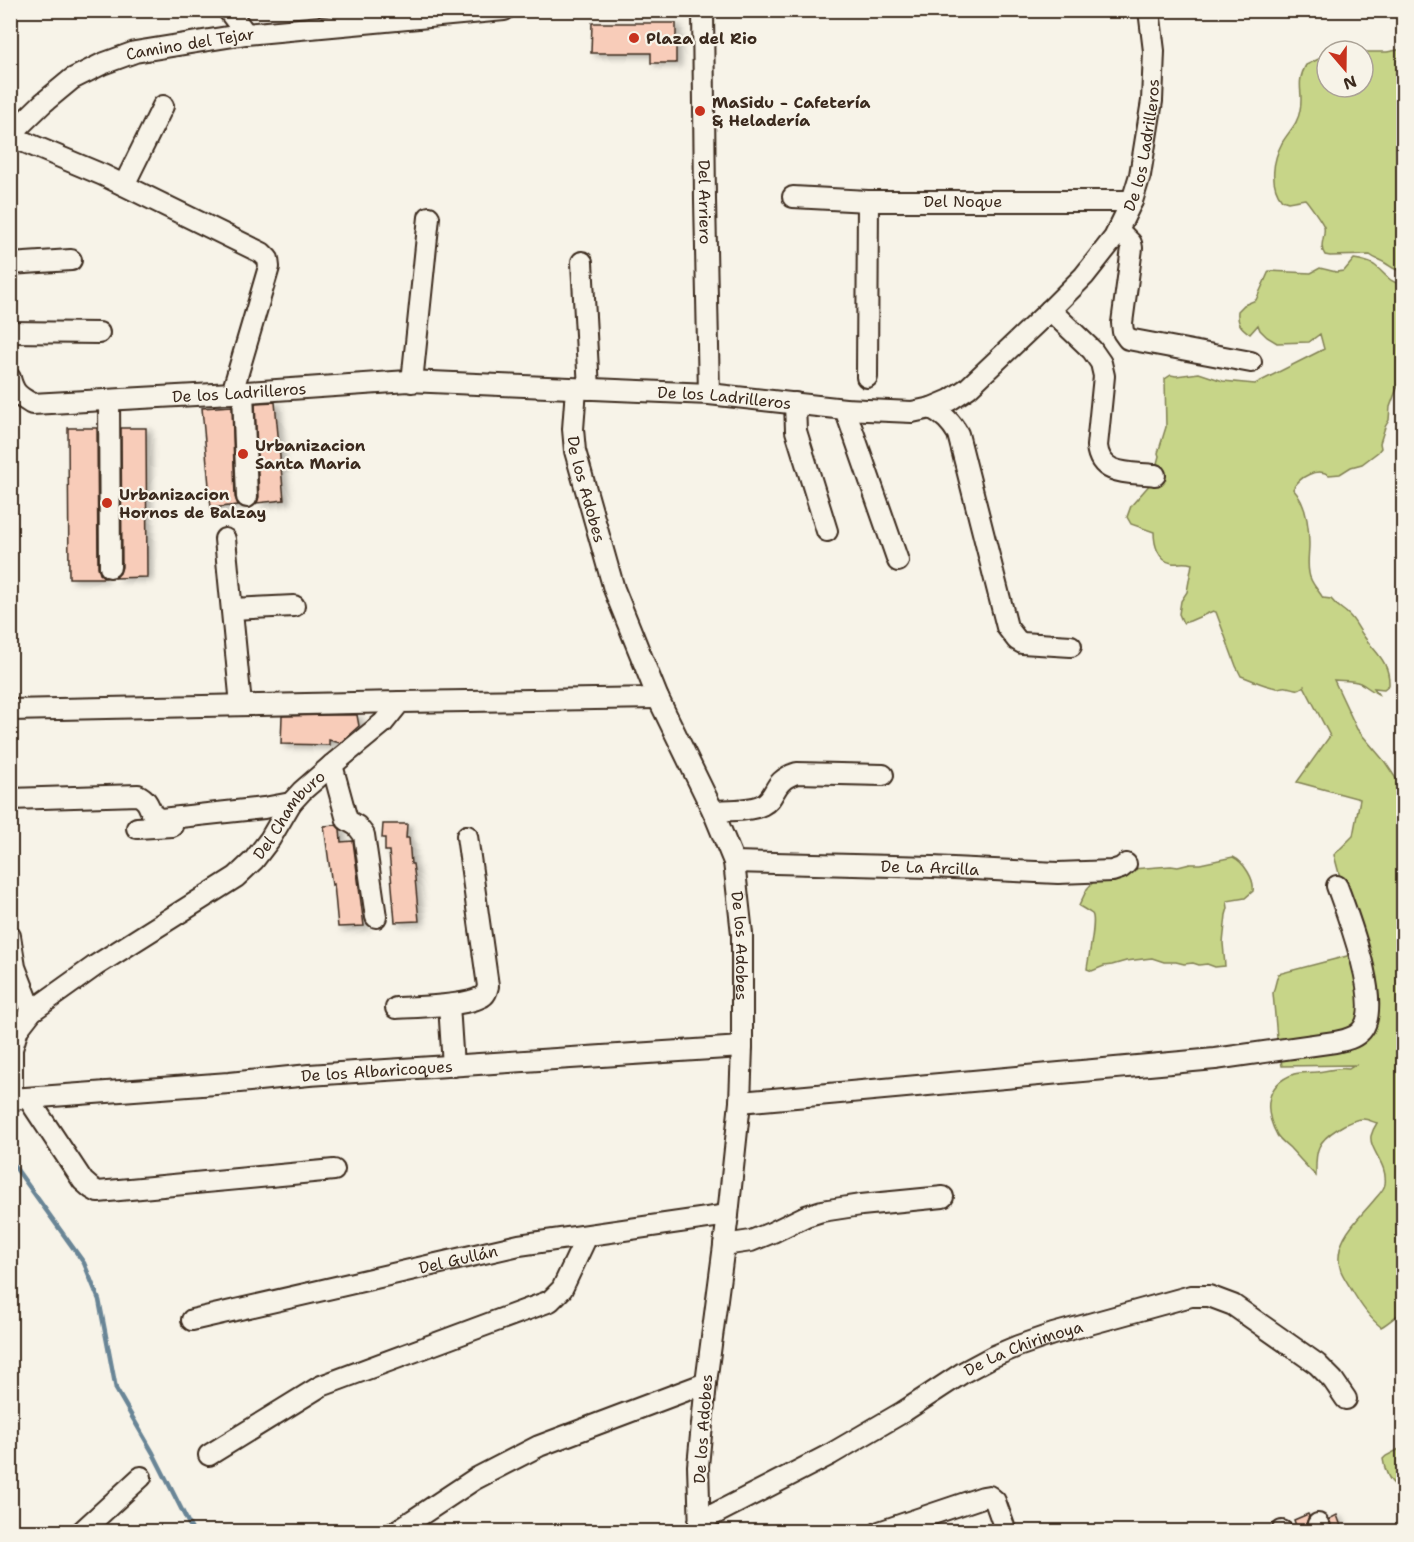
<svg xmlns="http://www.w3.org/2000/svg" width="1414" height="1542" viewBox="0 0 1414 1542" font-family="'Shantell Sans',sans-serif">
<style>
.green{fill:#c7d588;stroke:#818053;stroke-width:1.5}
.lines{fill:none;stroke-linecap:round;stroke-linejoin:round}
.stream{stroke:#698596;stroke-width:4.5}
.building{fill:#f8ccb9;stroke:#3b2a1e;stroke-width:1.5;filter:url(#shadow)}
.minor-casing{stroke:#3b2a1e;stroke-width:24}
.minor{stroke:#f7f3e8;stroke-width:20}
.poi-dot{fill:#c8321e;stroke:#f7f3e8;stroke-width:2}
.labels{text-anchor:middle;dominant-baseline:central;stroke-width:4.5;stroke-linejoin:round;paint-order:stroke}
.poi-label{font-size:16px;font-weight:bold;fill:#3b2a1e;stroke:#f7f3e8;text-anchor:start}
.street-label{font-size:16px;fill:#3b2a1e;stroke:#f7f3e8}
</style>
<defs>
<filter id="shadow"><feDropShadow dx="5" dy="3" stdDeviation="3" flood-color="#0004"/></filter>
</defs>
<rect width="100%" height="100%" fill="#f7f3e8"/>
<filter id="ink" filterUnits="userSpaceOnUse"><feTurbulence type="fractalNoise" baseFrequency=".0167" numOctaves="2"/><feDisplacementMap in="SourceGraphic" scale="12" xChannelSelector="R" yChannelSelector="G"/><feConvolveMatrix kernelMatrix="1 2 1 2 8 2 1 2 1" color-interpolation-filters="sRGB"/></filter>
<g filter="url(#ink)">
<path class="green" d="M 1403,49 L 1404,270 C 1394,271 1392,267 1385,263 C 1380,260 1375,259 1370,255 L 1330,256 L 1325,255 C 1318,245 1326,237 1324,227 C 1323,223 1308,202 1305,199 L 1288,202 L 1282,200 C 1269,184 1273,160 1282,143 C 1289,131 1298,124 1300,110 C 1304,92 1295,84 1306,65 L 1327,55 L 1327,87 L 1363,87 L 1363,52 L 1387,52 Z
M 1354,259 C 1361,260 1367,261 1374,265 C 1384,272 1391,285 1403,284 L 1403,372 L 1390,407 L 1389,420 L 1385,427 L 1380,443 L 1381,448 L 1378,452 L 1362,464 L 1351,467 L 1340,474 L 1329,475 C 1317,467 1299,477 1293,489 C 1306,503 1309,525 1309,544 C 1309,553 1307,563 1309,573 C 1310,583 1318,589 1323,598 L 1331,599 C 1338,608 1342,608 1349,615 C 1355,621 1358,628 1363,635 C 1375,653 1390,661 1389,685 L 1384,689 L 1374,688 L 1378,694 C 1371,691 1367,686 1360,683 C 1352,680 1341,681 1334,680 L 1357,729 L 1385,762 L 1403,789 L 1404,1311 C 1395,1316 1389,1323 1381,1327 C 1368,1317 1358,1301 1350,1287 C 1347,1282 1343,1276 1341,1271 C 1331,1241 1359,1219 1375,1199 C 1379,1194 1384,1190 1385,1184 C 1388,1164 1369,1150 1371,1136 C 1372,1132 1375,1126 1377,1123 C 1373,1122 1367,1119 1363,1119 C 1350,1119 1324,1135 1319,1147 C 1315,1156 1316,1166 1316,1176 C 1307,1167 1299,1158 1290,1148 C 1286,1144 1280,1140 1277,1135 C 1264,1111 1264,1085 1294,1074 C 1301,1072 1310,1073 1317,1072 C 1330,1071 1336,1067 1349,1069 L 1355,1065 L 1282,1066 L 1277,1038 L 1273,993 L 1278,974 L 1347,956 L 1362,929 L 1360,918 L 1341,881 L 1334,855 L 1353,836 L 1360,799 L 1297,782 L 1330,736 L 1304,686 C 1296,692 1295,688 1286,687 C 1283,686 1280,688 1277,688 C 1264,686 1253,680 1241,676 L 1236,666 L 1216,612 L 1213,611 L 1190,621 L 1183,623 L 1179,614 L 1181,601 L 1187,592 L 1192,564 C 1182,561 1180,564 1172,563 C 1158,561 1154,544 1154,532 L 1131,524 L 1127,517 L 1131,506 L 1152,482 L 1159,456 L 1158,453 L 1166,427 L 1165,379 L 1171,375 L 1176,376 L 1199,373 L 1223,381 L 1255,384 L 1324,349 L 1320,334 L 1309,342 L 1277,343 L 1267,337 L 1260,330 L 1258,325 L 1250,334 C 1240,327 1237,323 1238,311 L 1244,305 L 1256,300 L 1269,271 L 1311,273 L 1320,268 L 1336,272 L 1344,271 Z
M 1233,857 C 1244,862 1255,880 1253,891 L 1245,898 L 1227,901 L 1228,908 L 1226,915 L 1223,943 L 1225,966 L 1215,967 L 1207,964 L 1199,965 L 1193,963 L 1184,964 L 1176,962 L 1164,962 L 1152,958 L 1126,961 L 1112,965 L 1104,966 L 1092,971 L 1087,969 C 1088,959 1097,920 1092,914 C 1089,912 1083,908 1079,906 L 1087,889 L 1098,877 L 1132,869 L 1171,866 L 1178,867 L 1190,864 L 1200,864 Z
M 1403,1447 L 1403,1487 C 1401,1486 1396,1486 1394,1484 C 1388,1479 1384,1467 1383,1459 L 1386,1456 Z"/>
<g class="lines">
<path class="stream" d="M 10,1160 L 84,1263 L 99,1300 L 116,1389 L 153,1453 L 193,1532"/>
</g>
<path class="building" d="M 592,23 L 676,23 L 676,63 L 651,63 L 651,53 L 591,53 Z
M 275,402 L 284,500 L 257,503 L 259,497 L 255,403 Z
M 232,406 L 235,497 L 238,505 L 211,508 L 202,408 Z
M 68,428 L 97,428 L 98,567 L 100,574 L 105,578 L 69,578 Z
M 121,428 L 146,428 L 147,577 L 115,578 L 120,573 L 122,567 Z
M 331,715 L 357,715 L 359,726 L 340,743 L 329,740 L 329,745 L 281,744 L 282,716 Z
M 383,824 L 407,824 L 406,838 L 409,838 L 411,864 L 413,864 L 415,878 L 419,921 L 395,922 L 389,851 L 385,851 L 385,838 L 382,838 Z
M 336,825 L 340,829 L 341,842 L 353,841 L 364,926 L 338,927 L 334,884 L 332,885 L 324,826 Z
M 1308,1514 L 1309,1516 L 1306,1524 L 1308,1532 L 1298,1532 L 1294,1520 Z
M 1337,1515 L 1343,1532 L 1334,1532 L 1329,1519 Z"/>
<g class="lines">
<g class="minor-casing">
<g id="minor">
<path d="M 228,10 L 246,34"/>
<path id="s1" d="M 703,10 L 705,200 L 709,394"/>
<path id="s2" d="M 10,135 L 43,103 L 72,79 L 102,64 L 135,52 L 246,34 L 504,10"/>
<path d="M 10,136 L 103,175 L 262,253 L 268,259 L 269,267 L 232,393"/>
<path d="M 124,185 L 163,106"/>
<path id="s3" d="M 793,197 L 868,201 L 1132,201"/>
<path d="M 1118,230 L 1131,243 L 1132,248 L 1122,323 L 1123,332 L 1128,339 L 1251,362"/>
<path d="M 582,262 L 589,389"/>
<path d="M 10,264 L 71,260"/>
<path d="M 1050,310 L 1092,350 L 1101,363 L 1104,376 L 1097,446 C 1100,477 1131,472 1155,475"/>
<path d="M 10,332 L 99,333"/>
<path d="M 867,377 L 868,201"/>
<path id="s4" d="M 10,378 C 14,394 19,396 32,404 L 232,393 L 408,381 L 709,394 L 845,409 L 912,412 L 931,408 L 950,400 L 968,388 L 1050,310 L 1084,276 L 1114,238 L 1132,201 L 1140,175 L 1152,101 L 1154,51 L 1149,10"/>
<path d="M 412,382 L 429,217"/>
<path id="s5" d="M 576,389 L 573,429 L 575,451 L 614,589 L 658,698 L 713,811 L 734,862 L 742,934 L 742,1047 L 740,1102 L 728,1215 L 706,1383 L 698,1466 L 700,1532"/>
<path d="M 243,392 L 247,497"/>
<path d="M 109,400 L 110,567"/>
<path d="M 795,403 L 796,431 L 827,531"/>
<path d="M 931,408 C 944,415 951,422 958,434 L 1007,627 L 1017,640 L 1022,643 L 1071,646"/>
<path d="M 845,409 L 898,561"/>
<path d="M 225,539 L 241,705"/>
<path d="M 232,609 L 294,606"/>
<path d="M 10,710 L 400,702"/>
<path d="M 332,765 L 347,820 L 357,826 L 364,835 L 376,917"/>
<path d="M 10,799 L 138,795 C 154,803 146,815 161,819 L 264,808 L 291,803"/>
<path d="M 713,811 C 726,810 751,811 762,805 C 778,797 771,781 797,773 L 883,775"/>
<path d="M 137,828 L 172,826"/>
<path id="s6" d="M 734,862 L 932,867 L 1058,873 L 1112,871 L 1121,868 L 1126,864"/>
<path d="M 10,936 L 15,967 L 32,1011"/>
<path d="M 449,1005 L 453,1066"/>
<path d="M 396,1008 C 416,1007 466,1006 481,997 C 486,995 487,990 488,986 L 467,836"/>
<path d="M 28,1098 L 83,1181 L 91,1188 L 98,1192 L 334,1170"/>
<path id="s7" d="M 12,1099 L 12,1049 L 18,1029 L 32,1011 L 95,966 L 236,877 L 254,860 L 270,839 L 291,803 L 302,791 L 332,765 L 383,723 L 400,702 L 658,698"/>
<path id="s8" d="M 12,1099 L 229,1083 L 309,1075 L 742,1047"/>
<path d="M 740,1102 L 1215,1059 L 1335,1042 C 1344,1040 1353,1039 1360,1032 C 1385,1009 1347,914 1337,886"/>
<path d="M 724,1245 L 751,1241 L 773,1232 L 806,1216 L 822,1211 L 861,1205 L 943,1197"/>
<path id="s9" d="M 192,1320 L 519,1245 L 728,1215"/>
<path d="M 209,1455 L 321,1386 L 550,1301 L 562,1289 L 587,1236"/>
<path id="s10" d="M 699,1522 L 831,1454 L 903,1412 L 964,1372 L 992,1357 L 1018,1346 L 1053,1334 L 1191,1296 L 1209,1296 L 1233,1305 L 1317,1364 L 1333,1380 L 1346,1399"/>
<path d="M 1318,1524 L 1322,1532"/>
<path d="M 1282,1531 L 1282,1532"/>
<path d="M 81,1532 L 141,1477"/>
<path d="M 395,1532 L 475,1479 L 539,1446 L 706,1383"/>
<path d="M 879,1532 L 983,1497 L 989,1496 L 995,1501 L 1006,1532"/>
</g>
</g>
<use href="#minor" class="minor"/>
</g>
</g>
<g class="poi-dot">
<circle cx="634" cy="38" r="6"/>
<circle cx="700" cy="111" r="6"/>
<circle cx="243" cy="454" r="6"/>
<circle cx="107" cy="503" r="6"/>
</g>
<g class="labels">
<g class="poi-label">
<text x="646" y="38">Plaza del Rio</text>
<text x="712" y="102">MaSidu - Cafetería<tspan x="712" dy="18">&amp; Heladería</tspan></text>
<text x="255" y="445">Urbanizacion<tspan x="255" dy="18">Santa Maria</tspan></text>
<text x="119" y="494">Urbanizacion<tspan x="119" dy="18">Hornos de Balzay</tspan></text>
</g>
<g class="street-label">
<text stroke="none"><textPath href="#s2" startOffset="208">Camino del Tejar</textPath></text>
<text stroke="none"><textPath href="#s4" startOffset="1287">De los Ladrilleros</textPath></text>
<text stroke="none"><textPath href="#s3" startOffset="170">Del Noque</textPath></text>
<text stroke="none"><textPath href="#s1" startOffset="192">Del Arriero</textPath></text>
<text stroke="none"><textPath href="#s4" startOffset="243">De los Ladrilleros</textPath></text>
<text stroke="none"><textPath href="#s4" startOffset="729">De los Ladrilleros</textPath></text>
<text stroke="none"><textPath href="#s5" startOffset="102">De los Adobes</textPath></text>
<text stroke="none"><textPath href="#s7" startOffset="420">Del Chamburo</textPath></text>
<text stroke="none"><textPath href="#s6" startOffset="196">De La Arcilla</textPath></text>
<text stroke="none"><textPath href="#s5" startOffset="588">De los Adobes</textPath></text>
<text stroke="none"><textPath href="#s8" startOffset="366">De los Albaricoques</textPath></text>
<text stroke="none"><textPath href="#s9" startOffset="273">Del Gullán</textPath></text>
<text stroke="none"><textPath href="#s10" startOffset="369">De La Chirimoya</textPath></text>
<text transform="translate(703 1429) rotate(-86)">De los Adobes</text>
</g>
</g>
<rect width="1414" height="1542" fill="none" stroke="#f7f3e8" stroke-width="36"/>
<rect x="18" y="18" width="1378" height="1506" fill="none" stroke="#3b2a1e" stroke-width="2" filter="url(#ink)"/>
<g transform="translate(1345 69) rotate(160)"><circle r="28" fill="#f7f3e8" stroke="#aca397" stroke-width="1.5"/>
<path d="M0-4.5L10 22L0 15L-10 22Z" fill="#c8321e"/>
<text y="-9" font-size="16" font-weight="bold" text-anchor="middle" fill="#3b2a1e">N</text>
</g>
</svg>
